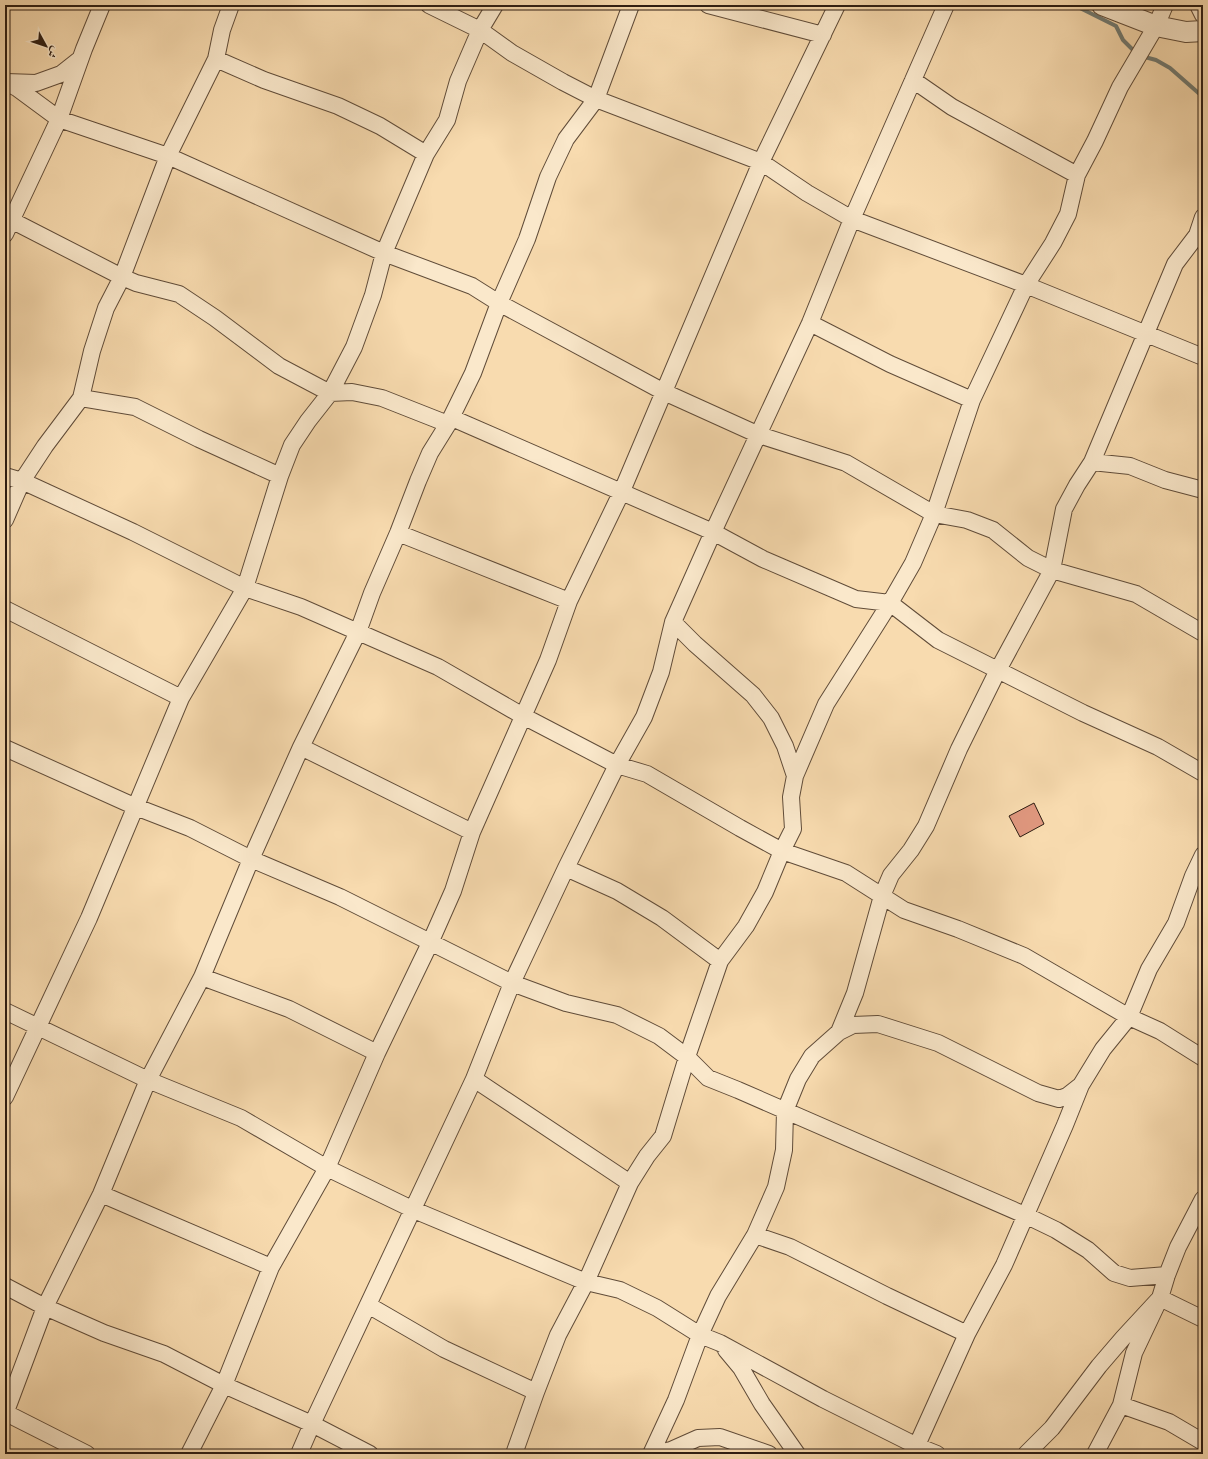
<svg xmlns="http://www.w3.org/2000/svg" width="1208" height="1459" viewBox="0 0 1208 1459" font-family="Vollkorn,Amiri,serif">
<style>
.lines{fill:none;stroke-linecap:round;stroke-linejoin:round}
.stream{stroke:#717b73;stroke-width:4}
.building{fill:#df977e;stroke:#2d1d12}
.minor-casing{stroke:#604c39;stroke-width:18}
.tertiary-casing{stroke:#604c39;stroke-width:22}
.minor{stroke:#fae8cb;stroke-width:16}
.tertiary{stroke:#fae8cb;stroke-width:20}
</style>
<rect width="100%" height="100%" fill="#f8dbaf"/>
<filter id="stains"><feTurbulence type="fractalNoise" baseFrequency=".005" numOctaves="4"/><feColorMatrix values="0 0 0 0 .2 0 0 0 0 .09 0 0 0 0 .02 0 0 0 .5 -.17"/></filter>
<radialGradient id="worn" r=".72"><stop offset=".6" stop-color="#630" stop-opacity="0"/><stop offset="1" stop-color="#630" stop-opacity=".3"/></radialGradient>
<g class="lines">
<path class="stream" d="M 1074,5 L 1116,26 L 1123,40 L 1136,53
M 1141,56 L 1156,60 L 1170,68 L 1203,97"/>
</g>
<path class="building" d="M 1034,803 L 1044,824 L 1020,837 L 1009,816 Z"/>
<g class="lines">
<g class="minor-casing">
<path id="minor" d="M 429,5 L 480,30 L 512,53 L 563,82 L 596,99 L 761,162 L 807,193 L 852,219 L 1026,285 L 1203,357
M 708,5 L 823,35
M 1198,5 L 1203,15
M 216,59 L 264,80 L 338,106 L 380,126 L 426,154
M 913,80 L 952,107 L 1077,175
M 5,82 L 17,88 L 59,119 L 168,156 L 384,253 L 472,286 L 499,303 L 664,392 L 759,435 L 846,463 L 934,514 L 967,520 L 993,530 L 1028,558 L 1052,570 L 1136,594 L 1203,633
M 6,82 L 36,83 L 61,74 L 80,59
M 5,217 L 122,277 L 136,283 L 179,294 L 215,318 L 279,366 L 330,393 L 352,392 L 382,398 L 448,424
M 5,234 L 59,119 L 84,49 L 102,5
M 810,323 L 890,364 L 972,400
M 81,398 L 135,407 L 199,439 L 280,476
M 452,418 L 713,532 L 763,559 L 856,599 L 890,603 L 938,640 L 1083,713 L 1158,747 L 1203,773
M 1092,462 L 1130,466 L 1165,480 L 1203,490
M 5,476 L 22,481 L 133,532 L 245,588 L 301,607 L 438,667 L 523,716 L 617,765 L 647,774 L 740,828 L 782,851 L 846,873 L 904,910 L 958,929 L 1024,956 L 1129,1017 L 1160,1031 L 1203,1058
M 5,520 L 22,481 L 45,446 L 81,398 L 92,351 L 106,308 L 122,277 L 168,156 L 216,59 L 222,30 L 231,5
M 398,533 L 569,601
M 5,609 L 181,698
M 673,622 L 695,644 L 753,695 L 771,718 L 785,746 L 795,776
M 301,747 L 472,832
M 5,748 L 136,807 L 190,828 L 251,859 L 340,897 L 512,983 L 566,1003 L 617,1015 L 659,1036 L 687,1057 L 708,1078 L 738,1090 L 1027,1216 L 1056,1230 L 1088,1250 L 1114,1273 L 1130,1278 L 1167,1275
M 566,868 L 617,891 L 662,918 L 720,961
M 202,977 L 289,1009 L 377,1053
M 5,1011 L 148,1080 L 241,1118 L 327,1168 L 414,1210 L 586,1282 L 620,1290 L 657,1308 L 700,1335 L 720,1343 L 823,1399 L 917,1446 L 937,1454
M 839,1032 L 853,1025 L 878,1024 L 938,1043 L 1038,1093 L 1059,1099 L 1067,1096 L 1081,1085
M 474,1079 L 630,1183
M 5,1097 L 89,918 L 181,698 L 245,588 L 280,476 L 292,445 L 308,421 L 330,393 L 354,347 L 373,295 L 384,253 L 426,154 L 447,120 L 458,81 L 480,30 L 495,5
M 101,1194 L 271,1267
M 755,1235 L 790,1247 L 887,1296 L 967,1334
M 5,1286 L 45,1307 L 104,1333 L 164,1354 L 224,1385 L 312,1424 L 370,1454
M 368,1305 L 444,1349 L 536,1392
M 726,1350 L 741,1368 L 762,1404 L 797,1454
M 1121,1405 L 1169,1422 L 1203,1442
M 6,1413 L 87,1454
M 5,1414 L 45,1307 L 101,1194 L 148,1080 L 202,977 L 251,859 L 301,747 L 358,632 L 372,593 L 398,533 L 418,481 L 430,453 L 448,424 L 473,373 L 499,303 L 527,239 L 548,177 L 566,139 L 596,99 L 631,5
M 189,1454 L 224,1385 L 271,1267 L 327,1168 L 377,1053 L 430,943 L 453,891 L 472,832 L 548,660 L 569,601 L 622,491 L 761,162 L 837,5
M 299,1454 L 312,1424 L 474,1079 L 512,983 L 566,868 L 617,765 L 644,717 L 661,672 L 673,622 L 713,532 L 810,323 L 852,219 L 946,5
M 514,1454 L 536,1392 L 558,1335 L 586,1282 L 630,1183 L 647,1156 L 663,1136 L 687,1057 L 720,961 L 746,926 L 765,892 L 782,851 L 793,829 L 791,797 L 795,776 L 826,704 L 890,603 L 913,563 L 934,514 L 972,400 L 1026,285 L 1053,243 L 1068,214 L 1077,175 L 1095,141 L 1120,87 L 1156,26 L 1165,5
M 651,1454 L 676,1400 L 700,1335 L 718,1296 L 755,1235 L 776,1187 L 784,1150 L 785,1111 L 798,1079 L 812,1056 L 839,1032 L 855,993 L 882,896 L 891,875 L 911,850 L 926,826 L 959,749 L 998,670 L 1052,570 L 1064,509 L 1077,485 L 1092,462 L 1175,264 L 1197,235 L 1203,217
M 654,1454 L 671,1450 L 698,1438 L 720,1437 L 769,1454
M 913,1454 L 967,1334 L 1004,1265 L 1065,1125 L 1081,1085 L 1103,1049 L 1129,1017 L 1149,969 L 1176,923 L 1193,876 L 1203,855
M 1026,1454 L 1052,1428 L 1099,1366 L 1123,1338 L 1160,1298 L 1203,1319
M 1095,1454 L 1121,1405 L 1134,1353 L 1160,1298 L 1167,1275 L 1178,1247 L 1203,1199"/>
</g>
<g class="tertiary-casing">
<path id="tertiary" d="M 1102,5 L 1156,26 L 1186,32 L 1203,31"/>
</g>
<use href="#minor" class="minor"/>
<use href="#tertiary" class="tertiary"/>
</g>
<rect width="1208" height="1459" fill="none" stroke="#f8dbaf" stroke-width="20"/>
<rect x="6" y="6" width="1196" height="1447" fill="none" stroke="#2d1d12" stroke-width="2"/>
<rect x="10" y="10" width="1188" height="1439" fill="none" stroke="#2d1d12"/>
<g transform="translate(46 46) rotate(130)" stroke="#fae8cb" stroke-width="3" paint-order="stroke">
<path d="M0-3L7 15L0 10L-7 15Z" fill="#2d1d12"/>
<text y="-6" font-size="11" font-weight="bold" text-anchor="middle" fill="#2d1d12">ش</text>
</g>
<rect width="100%" height="100%" filter="url(#stains)"/>
<rect width="100%" height="100%" fill="url(#worn)"/>
</svg>
